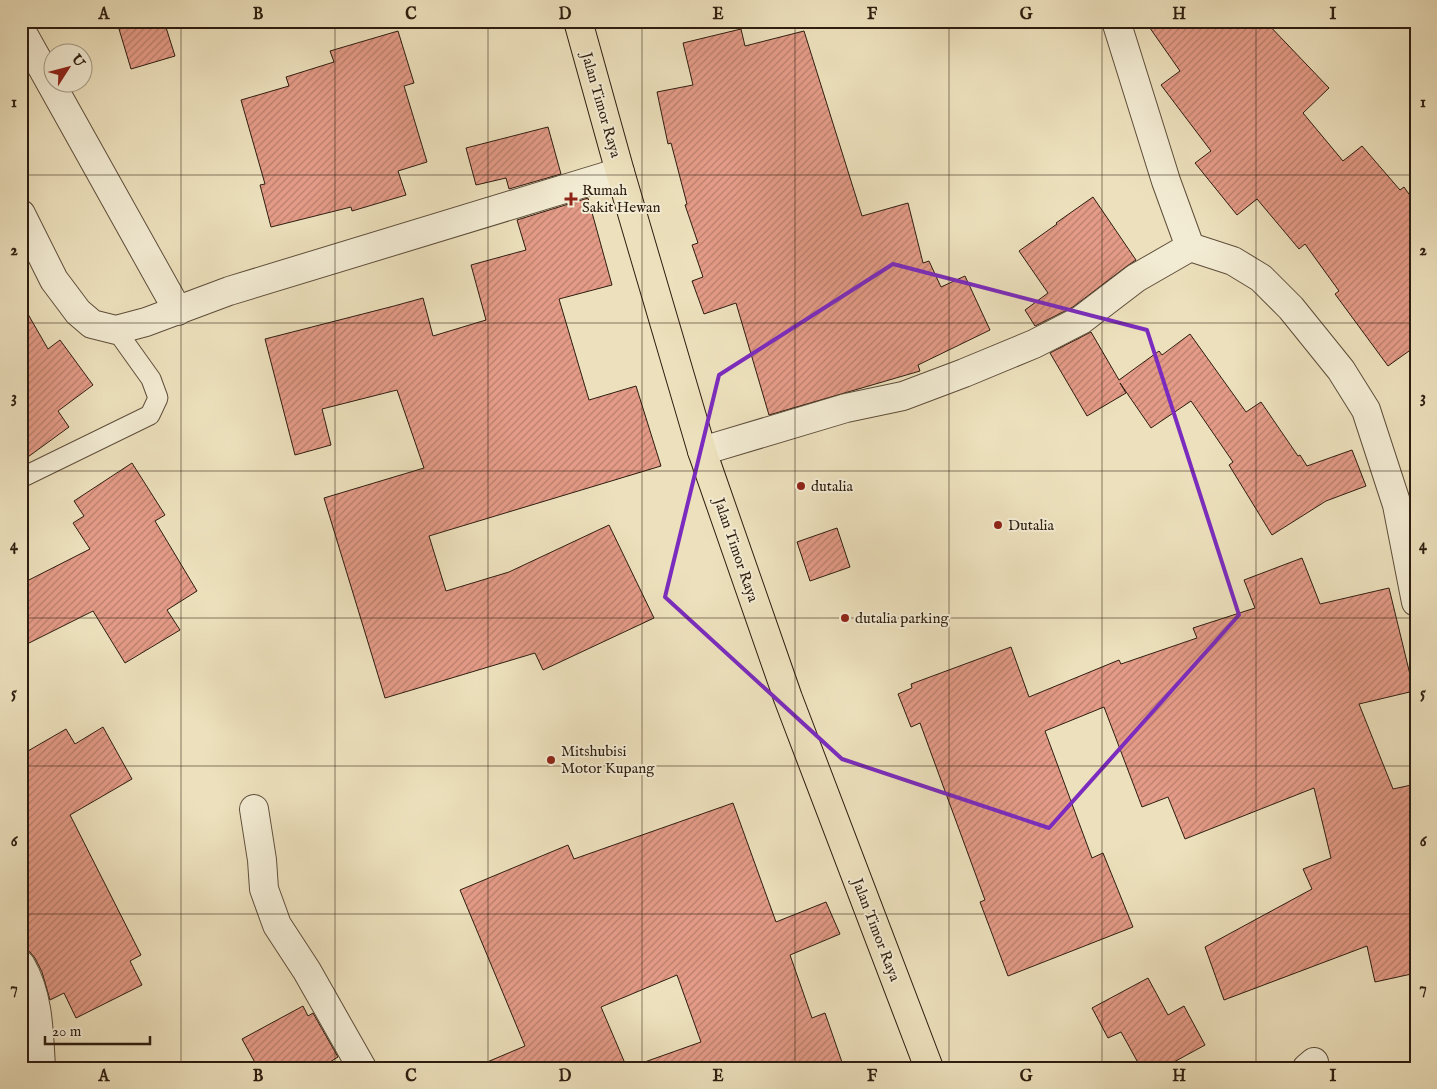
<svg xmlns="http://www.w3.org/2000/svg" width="1437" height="1089" viewBox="0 0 1437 1089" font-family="'IM FELL English',serif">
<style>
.building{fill:url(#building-hatch);stroke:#2e1d10}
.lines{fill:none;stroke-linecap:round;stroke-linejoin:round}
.lane-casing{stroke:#5e4e3b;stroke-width:21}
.street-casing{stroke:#5e4e3b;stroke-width:30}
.highway-casing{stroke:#2e1d10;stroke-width:30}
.lane{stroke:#f3ecd4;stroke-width:19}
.street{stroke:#f3ecd4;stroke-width:28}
.highway{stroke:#ede1bd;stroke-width:28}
.marked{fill:none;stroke:#7b2cbf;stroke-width:4;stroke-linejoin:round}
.grid{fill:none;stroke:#2e1d10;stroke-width:1;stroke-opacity:0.55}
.poi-dot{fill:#8f2418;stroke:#f3ecd4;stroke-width:2}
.labels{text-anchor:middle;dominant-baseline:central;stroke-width:4;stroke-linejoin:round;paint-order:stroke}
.street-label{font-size:15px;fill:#2e1d10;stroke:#f3ecd4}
.poi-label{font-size:15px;fill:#2e1d10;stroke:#f3ecd4;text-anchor:start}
.neatline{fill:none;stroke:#2e1d10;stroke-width:2}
.grid-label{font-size:16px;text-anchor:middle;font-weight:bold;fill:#2e1d10}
</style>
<defs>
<pattern id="building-hatch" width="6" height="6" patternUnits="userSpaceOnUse" patternTransform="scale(1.25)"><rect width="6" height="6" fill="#e49b87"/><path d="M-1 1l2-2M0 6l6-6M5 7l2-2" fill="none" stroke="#b97e6d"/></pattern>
</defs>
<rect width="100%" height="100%" fill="#ede1bd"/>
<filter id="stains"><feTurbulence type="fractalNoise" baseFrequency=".004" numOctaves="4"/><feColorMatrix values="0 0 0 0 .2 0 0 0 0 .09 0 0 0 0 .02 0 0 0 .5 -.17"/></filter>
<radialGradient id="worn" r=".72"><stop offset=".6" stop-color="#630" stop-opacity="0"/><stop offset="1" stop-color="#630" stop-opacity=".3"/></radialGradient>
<path class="building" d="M 147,21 L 164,21 L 175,56 L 131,69 L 119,29 Z
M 1145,21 L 1265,21 L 1329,88 L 1303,113 L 1343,161 L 1362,146 L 1400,190 L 1404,187 L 1416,204 L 1416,346 L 1388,366 L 1335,294 L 1339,291 L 1305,244 L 1299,249 L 1257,199 L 1237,215 L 1195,163 L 1211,151 L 1161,85 L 1180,71 Z
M 741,29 L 745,46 L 804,31 L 862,216 L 908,203 L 923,263 L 929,261 L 941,287 L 965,276 L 990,330 L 918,365 L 920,371 L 769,415 L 736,303 L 704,314 L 692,281 L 703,277 L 692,245 L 698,243 L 685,205 L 687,204 L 671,143 L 668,144 L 657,92 L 693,85 L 683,43 Z
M 398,31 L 414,83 L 404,86 L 427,162 L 398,171 L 406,195 L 352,211 L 351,207 L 271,227 L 260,185 L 265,184 L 241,100 L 289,86 L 286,77 L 334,62 L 330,51 Z
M 548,127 L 561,174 L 509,189 L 506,178 L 476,185 L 466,148 Z
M 1093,197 L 1136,260 L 1127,266 L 1073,307 L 1035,326 L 1025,310 L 1048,293 L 1019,251 L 1057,224 L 1056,223 Z
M 588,198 L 612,285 L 559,299 L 589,400 L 636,386 L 661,466 L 429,536 L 446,591 L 509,572 L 609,525 L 654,618 L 543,670 L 535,653 L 385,698 L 324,498 L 424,468 L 397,390 L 322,409 L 331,445 L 295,455 L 265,339 L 394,306 L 423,298 L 433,336 L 486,320 L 471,265 L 526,250 L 517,220 Z
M 21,302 L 48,349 L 60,340 L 93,385 L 58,411 L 69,427 L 21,462 Z
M 1091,332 L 1119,380 L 1159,351 L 1162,355 L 1190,334 L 1246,412 L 1261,402 L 1298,456 L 1300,455 L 1307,466 L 1352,450 L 1366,486 L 1326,501 L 1272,535 L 1229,465 L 1233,462 L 1191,401 L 1151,428 L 1120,383 L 1126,393 L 1087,416 L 1050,353 Z
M 132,463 L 165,515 L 155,521 L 197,591 L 167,610 L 180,630 L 125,663 L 93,611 L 21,647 L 21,584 L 90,549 L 73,523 L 84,516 L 74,501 Z
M 837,528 L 850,567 L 810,581 L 797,542 Z
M 1302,558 L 1320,604 L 1389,588 L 1414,691 L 1359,704 L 1393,789 L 1416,784 L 1416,973 L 1375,982 L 1367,946 L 1224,1000 L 1205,947 L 1312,889 L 1303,869 L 1331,858 L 1314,788 L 1185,839 L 1168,797 L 1142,807 L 1104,707 L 1045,731 L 1092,858 L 1103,853 L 1133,927 L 1008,976 L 980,902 L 985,900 L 920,723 L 911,727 L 898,694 L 912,688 L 911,684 L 1011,647 L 1029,697 L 1119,660 L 1121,664 L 1197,638 L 1193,628 L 1255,608 L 1244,580 Z
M 103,727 L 132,779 L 70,815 L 141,955 L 130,961 L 142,985 L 76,1018 L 64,993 L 50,1000 L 42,972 L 35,958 L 30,952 L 25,950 L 21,943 L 21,755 L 66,729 L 75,744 Z
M 733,803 L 776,922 L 826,902 L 840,934 L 790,955 L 812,1018 L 825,1013 L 844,1068 L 640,1068 L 639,1064 L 701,1042 L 677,975 L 601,1007 L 627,1068 L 473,1068 L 525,1046 L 460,890 L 568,845 L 574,859 Z
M 1148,978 L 1168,1015 L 1184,1006 L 1205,1045 L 1163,1068 L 1141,1068 L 1121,1032 L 1108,1038 L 1092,1008 Z
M 303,1006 L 308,1016 L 313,1013 L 338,1057 L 320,1068 L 258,1068 L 242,1039 Z"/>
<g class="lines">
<g class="lane-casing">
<path id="lane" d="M 21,478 L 150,415 L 158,398 L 151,379 L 116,330"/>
</g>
<g class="street-casing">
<path id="street" d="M 1116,21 L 1166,181 L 1190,247
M 21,30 L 178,311
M 21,214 L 54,280 L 78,312 L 92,324 L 116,330 L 146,322 L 229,291 L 620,172
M 702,451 L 846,408 L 903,396 L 964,373 L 1034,344 L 1081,320 L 1136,278 L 1190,247 L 1233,261 L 1261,278 L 1291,308 L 1341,370 L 1366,410 L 1397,505 L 1416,602
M 254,809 L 262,860 L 264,889 L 277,925 L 307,971 L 362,1068
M 21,965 C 39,996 39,1033 41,1068
M 1307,1068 L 1314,1062"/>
</g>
<g class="highway-casing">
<path id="highway" d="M 578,21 L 620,172 L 702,451 L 788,698 L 929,1068"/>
</g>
<use href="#lane" class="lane"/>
<use href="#street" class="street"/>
<use href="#highway" class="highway"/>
</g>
<path class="marked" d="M 893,264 L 1147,330 L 1239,615 L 1049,828 L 842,759 L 665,597 L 719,375 Z"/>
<path class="grid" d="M 181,21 L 181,1068M 335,21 L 335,1068M 488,21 L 488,1068M 642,21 L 642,1068M 795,21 L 795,1068M 949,21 L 949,1068M 1102,21 L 1102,1068M 1256,21 L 1256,1068M 21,175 L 1416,175M 21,323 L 1416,323M 21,471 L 1416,471M 21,618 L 1416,618M 21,766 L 1416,766M 21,914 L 1416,914"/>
<g class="poi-dot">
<path d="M568.5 191.5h5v5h5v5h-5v5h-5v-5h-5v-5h5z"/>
<circle cx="801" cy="486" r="5"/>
<circle cx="998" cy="525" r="5"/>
<circle cx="845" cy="618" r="5"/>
<circle cx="551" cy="760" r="5"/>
</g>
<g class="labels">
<g class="street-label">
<text transform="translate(601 105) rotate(74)">Jalan Timor Raya</text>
<text transform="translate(736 550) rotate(71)">Jalan Timor Raya</text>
<text transform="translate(876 930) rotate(69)">Jalan Timor Raya</text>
</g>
<g class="poi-label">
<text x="582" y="190">Rumah<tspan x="582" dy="17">Sakit Hewan</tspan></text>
<text x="811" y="486">dutalia</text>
<text x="1008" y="525">Dutalia</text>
<text x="855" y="618">dutalia parking</text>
<text x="561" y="751">Mitshubisi<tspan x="561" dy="17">Motor Kupang</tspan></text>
</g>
</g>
<rect width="1437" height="1089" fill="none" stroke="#ede1bd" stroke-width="55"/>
<g transform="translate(68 68) rotate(54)"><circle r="24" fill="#f3ecd4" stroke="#a49986"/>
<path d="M0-4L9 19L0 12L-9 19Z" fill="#8f2418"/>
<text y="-8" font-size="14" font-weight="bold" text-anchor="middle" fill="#2e1d10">U</text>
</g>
<path d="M45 1036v8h105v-8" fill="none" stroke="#2e1d10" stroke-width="2.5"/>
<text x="52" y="1036" font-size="15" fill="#2e1d10" stroke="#f3ecd4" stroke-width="4" paint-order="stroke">20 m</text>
<rect x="28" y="28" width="1382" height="1034" class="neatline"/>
<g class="grid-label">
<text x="104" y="19">A</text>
<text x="258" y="19">B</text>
<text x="411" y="19">C</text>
<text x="565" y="19">D</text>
<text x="718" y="19">E</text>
<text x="872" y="19">F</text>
<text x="1026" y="19">G</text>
<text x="1179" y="19">H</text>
<text x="1333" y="19">I</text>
<text x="14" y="107">1</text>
<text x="1423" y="107">1</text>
<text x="14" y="255">2</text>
<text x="1423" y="255">2</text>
<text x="14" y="402">3</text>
<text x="1423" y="402">3</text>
<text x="14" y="550">4</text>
<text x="1423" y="550">4</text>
<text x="14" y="698">5</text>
<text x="1423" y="698">5</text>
<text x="14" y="846">6</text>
<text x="1423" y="846">6</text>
<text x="14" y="993">7</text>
<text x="1423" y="993">7</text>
<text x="104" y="1081">A</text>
<text x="258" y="1081">B</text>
<text x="411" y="1081">C</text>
<text x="565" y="1081">D</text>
<text x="718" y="1081">E</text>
<text x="872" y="1081">F</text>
<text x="1026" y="1081">G</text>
<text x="1179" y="1081">H</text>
<text x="1333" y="1081">I</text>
</g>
<rect width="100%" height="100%" filter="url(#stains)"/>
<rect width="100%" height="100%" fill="url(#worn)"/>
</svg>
